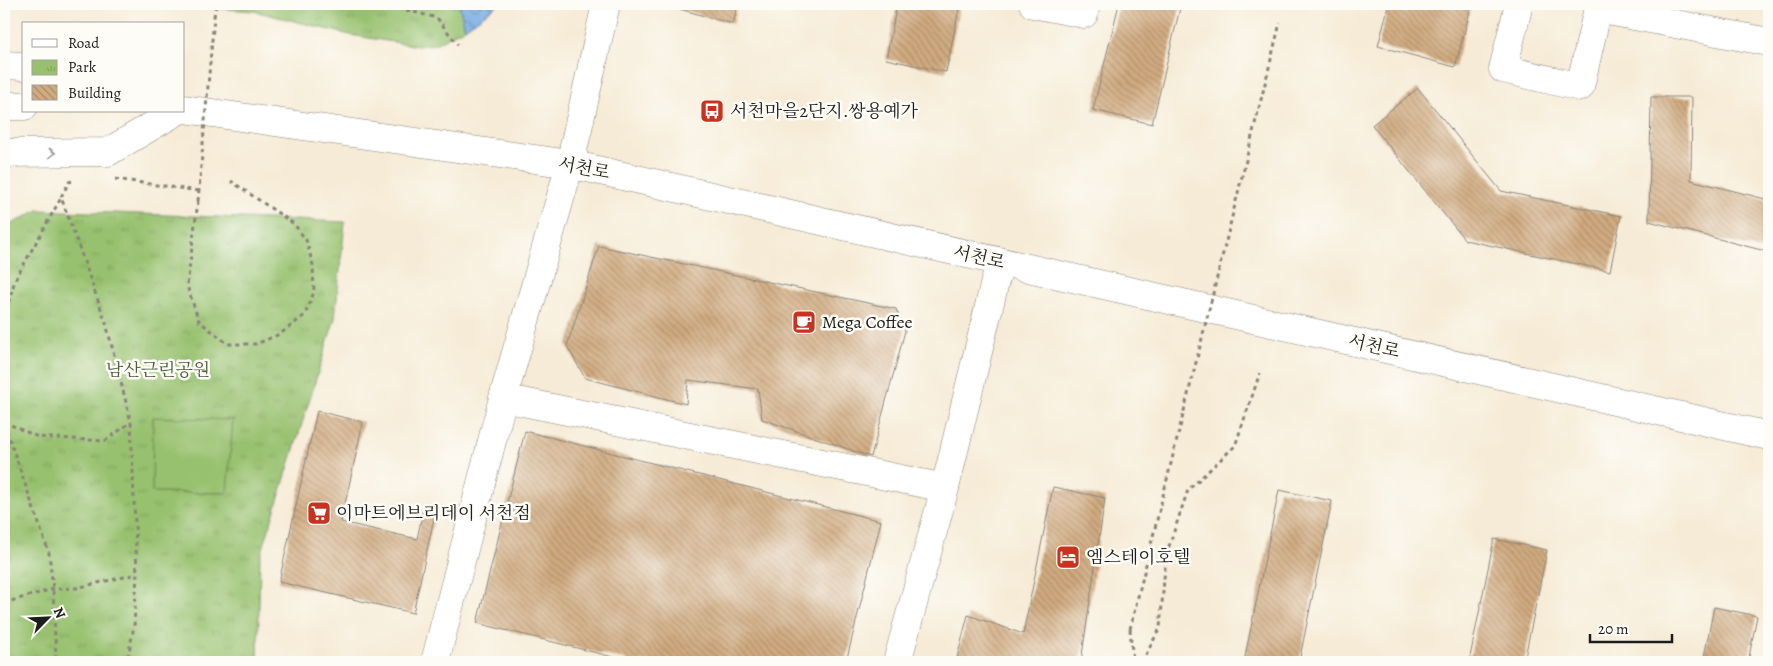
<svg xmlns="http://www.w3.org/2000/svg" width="1773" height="666" viewBox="0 0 1773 666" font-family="Alegreya,'Noto Serif KR',serif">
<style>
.park{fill:url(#park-tufts);stroke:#5a6e45}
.pitch{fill:#97c16e;stroke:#5a6e45}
.water{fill:url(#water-waves);stroke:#4a6480}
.building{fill:url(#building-back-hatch)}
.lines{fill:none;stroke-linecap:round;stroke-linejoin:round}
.minor-casing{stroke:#898479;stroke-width:29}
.path{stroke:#898479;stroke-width:3;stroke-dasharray:4 4;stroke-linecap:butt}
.minor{stroke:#fff;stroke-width:28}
.path-bridge{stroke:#898479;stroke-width:3;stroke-dasharray:4 4;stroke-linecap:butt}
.oneway{stroke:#999}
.labels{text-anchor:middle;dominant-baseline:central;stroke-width:5;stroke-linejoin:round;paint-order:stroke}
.poi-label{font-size:18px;fill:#1c1c1c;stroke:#fdfcf7;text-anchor:start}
.street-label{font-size:18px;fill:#1c1c1c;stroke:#fdfcf7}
.park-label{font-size:18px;fill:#4d5e3d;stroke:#fdfcf7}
</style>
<defs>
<pattern id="park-tufts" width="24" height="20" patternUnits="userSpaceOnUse" patternTransform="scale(1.25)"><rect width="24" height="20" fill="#97c16e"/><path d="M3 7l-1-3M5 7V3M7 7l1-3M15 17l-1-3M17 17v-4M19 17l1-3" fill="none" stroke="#82a55f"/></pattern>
<pattern id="water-waves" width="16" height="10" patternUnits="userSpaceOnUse" patternTransform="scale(1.25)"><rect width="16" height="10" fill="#78ace5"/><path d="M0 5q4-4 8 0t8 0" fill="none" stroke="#628bb9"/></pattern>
<pattern id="building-back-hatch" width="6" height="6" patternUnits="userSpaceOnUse" patternTransform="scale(1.25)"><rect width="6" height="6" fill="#d1ab80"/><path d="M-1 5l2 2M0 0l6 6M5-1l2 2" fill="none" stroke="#a98a68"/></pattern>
</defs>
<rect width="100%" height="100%" fill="#fdfcf7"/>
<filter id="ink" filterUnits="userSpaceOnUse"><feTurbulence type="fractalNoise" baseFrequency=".02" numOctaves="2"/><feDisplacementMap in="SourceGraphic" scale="10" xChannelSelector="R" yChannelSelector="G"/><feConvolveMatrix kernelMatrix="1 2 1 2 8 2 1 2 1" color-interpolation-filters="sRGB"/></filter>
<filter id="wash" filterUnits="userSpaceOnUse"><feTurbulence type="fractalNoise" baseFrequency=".0096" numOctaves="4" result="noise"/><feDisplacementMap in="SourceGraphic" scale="20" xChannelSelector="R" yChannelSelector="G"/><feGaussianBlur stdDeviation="1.12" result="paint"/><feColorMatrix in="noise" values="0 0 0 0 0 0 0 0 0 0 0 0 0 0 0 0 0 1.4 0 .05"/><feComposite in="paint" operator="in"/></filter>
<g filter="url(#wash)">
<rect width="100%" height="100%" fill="#f6ebd6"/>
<path class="park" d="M 159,4 L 459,4 L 465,28 L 435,44 L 418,46 L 350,35 L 254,11 Z
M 38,210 L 345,222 L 335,318 L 260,558 L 258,662 L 4,662 L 4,228 Z"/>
<path class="pitch" d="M 153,417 L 233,420 L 227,493 L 152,492 Z"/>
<path class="water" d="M 459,4 L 499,4 L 465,28 Z"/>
<g id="blocks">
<path class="building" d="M 662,4 L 738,4 L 733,24 Z
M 897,4 L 960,4 L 946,72 L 886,59 Z
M 1119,4 L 1181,4 L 1152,124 L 1093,110 Z
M 1389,4 L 1472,4 L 1455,67 L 1378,46 Z
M 1418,88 L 1501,191 L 1621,216 L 1610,271 L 1465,240 L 1372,125 Z
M 1651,97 L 1692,97 L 1691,180 L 1769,200 L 1769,252 L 1649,221 Z
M 599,246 L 896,309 L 905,331 L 871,457 L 762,419 L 758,389 L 688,380 L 686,404 L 585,378 L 567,346 Z
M 317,411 L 363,422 L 341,522 L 417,539 L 423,511 L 435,514 L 413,613 L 279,582 Z
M 525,431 L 881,521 L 846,662 L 633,662 L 477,623 Z
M 1053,487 L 1105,498 L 1081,662 L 956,662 L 968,615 L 1023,634 Z
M 1279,490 L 1332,501 L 1299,662 L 1244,662 Z
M 1494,539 L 1547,550 L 1524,662 L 1469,662 Z
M 1714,607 L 1757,616 L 1748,662 L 1703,662 Z"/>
</g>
</g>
<g filter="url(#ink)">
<use href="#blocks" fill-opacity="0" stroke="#898479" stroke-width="1"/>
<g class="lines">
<g class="minor-casing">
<path id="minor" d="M 1033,4 L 1084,14 L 1086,4
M 1519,4 L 1503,69 L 1580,87 L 1599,4
M 1598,9 L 1769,42
M 4,65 L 24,66
M 4,106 L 24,106
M 184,109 L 570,164 L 1769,436
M 4,153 L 108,152 L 177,111
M 503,398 L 945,488 L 897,662
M 945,488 L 1000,261
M 435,662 L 503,398 L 570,164 L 606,4"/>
</g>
<path class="path" d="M 383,4 L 437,18 L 458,45
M 214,17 L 216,4
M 115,179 L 199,191
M 72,181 L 69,182 L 61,197 L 106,323 L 131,422 L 137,574 L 134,626 L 127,662
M 198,201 L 187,286 L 199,321 L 228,344 L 256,344 L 280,334 L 305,315 L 314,292 L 313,265 L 306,240 L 294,224 L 231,181
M 4,318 L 15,280 L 61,198
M 4,422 L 38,437 L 105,441 L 131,422
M 4,423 L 49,553 L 53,589 L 56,662
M 4,603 L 53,589 L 76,588 L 137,574
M 1130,629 L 1133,662
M 1142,662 L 1160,628 L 1166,555 L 1188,490 L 1235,446 L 1260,373"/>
<use href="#minor" class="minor"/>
<path class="path-bridge" d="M 198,201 L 214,17
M 1130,629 L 1280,23"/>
</g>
<defs><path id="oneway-chevron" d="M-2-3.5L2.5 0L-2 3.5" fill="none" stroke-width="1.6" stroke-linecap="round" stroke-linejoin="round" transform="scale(1.25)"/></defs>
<use class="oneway" href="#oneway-chevron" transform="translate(52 153)"/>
</g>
<defs>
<g id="bus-square" transform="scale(1.25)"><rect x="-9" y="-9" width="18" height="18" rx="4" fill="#c8321e" stroke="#fdfcf7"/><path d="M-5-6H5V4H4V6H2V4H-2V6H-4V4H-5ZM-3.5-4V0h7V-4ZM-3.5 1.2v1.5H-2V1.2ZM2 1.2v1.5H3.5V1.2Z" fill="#fff"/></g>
<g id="cafe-square" transform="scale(1.25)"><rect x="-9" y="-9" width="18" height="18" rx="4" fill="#c8321e" stroke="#fdfcf7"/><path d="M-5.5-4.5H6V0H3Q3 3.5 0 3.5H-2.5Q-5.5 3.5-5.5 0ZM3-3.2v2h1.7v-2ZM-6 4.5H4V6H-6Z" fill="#fff"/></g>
<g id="supermarket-square" transform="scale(1.25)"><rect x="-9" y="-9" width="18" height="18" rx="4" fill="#c8321e" stroke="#fdfcf7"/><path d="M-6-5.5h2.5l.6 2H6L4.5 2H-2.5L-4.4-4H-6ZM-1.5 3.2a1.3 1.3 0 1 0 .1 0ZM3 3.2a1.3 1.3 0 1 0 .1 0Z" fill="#fff"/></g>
<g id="hotel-square" transform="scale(1.25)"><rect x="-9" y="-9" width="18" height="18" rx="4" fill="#c8321e" stroke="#fdfcf7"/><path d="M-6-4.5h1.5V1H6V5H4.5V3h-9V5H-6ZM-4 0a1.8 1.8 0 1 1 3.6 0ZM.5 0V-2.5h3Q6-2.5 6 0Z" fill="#fff"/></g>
</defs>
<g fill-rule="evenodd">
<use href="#bus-square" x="712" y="111"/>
<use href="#cafe-square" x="804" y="322"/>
<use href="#supermarket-square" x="319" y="513"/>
<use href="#hotel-square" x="1068" y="557"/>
</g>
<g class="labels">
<g class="poi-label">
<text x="730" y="111">서천마을2단지.쌍용예가</text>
<text x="822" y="322">Mega Coffee</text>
<text x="336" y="513">이마트에브리데이 서천점</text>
<text x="1086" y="557">엠스테이호텔</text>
</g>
<g class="street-label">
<text transform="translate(584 168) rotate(11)">서천로</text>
<text transform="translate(979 257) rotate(13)">서천로</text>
<text transform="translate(1374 346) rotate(13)">서천로</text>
</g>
<g class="park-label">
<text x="158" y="370">남산근린공원</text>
</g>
</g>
<rect width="1773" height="666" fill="none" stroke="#fdfcf7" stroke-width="20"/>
<rect x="22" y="22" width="162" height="90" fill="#fdfcf7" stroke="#a3a29f"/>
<rect x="32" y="39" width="25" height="8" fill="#ffffff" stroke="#a3a29f"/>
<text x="68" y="48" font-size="15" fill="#1c1c1c">Road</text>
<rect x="32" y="60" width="25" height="15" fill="url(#park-tufts)" stroke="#a3a29f"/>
<text x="68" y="72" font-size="15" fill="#1c1c1c">Park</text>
<rect x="32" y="85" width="25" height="15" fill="url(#building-back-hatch)" stroke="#a3a29f"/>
<text x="68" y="98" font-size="15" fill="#1c1c1c">Building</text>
<g transform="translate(48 618) rotate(66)" stroke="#fdfcf7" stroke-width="4" paint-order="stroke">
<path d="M0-4L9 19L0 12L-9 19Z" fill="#1c1c1c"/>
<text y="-8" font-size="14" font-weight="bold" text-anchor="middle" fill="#1c1c1c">N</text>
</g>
<path d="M1590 634v8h82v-8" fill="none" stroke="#1c1c1c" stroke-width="2.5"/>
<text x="1598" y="634" font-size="15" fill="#1c1c1c" stroke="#fdfcf7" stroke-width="4" paint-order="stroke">20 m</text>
</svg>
